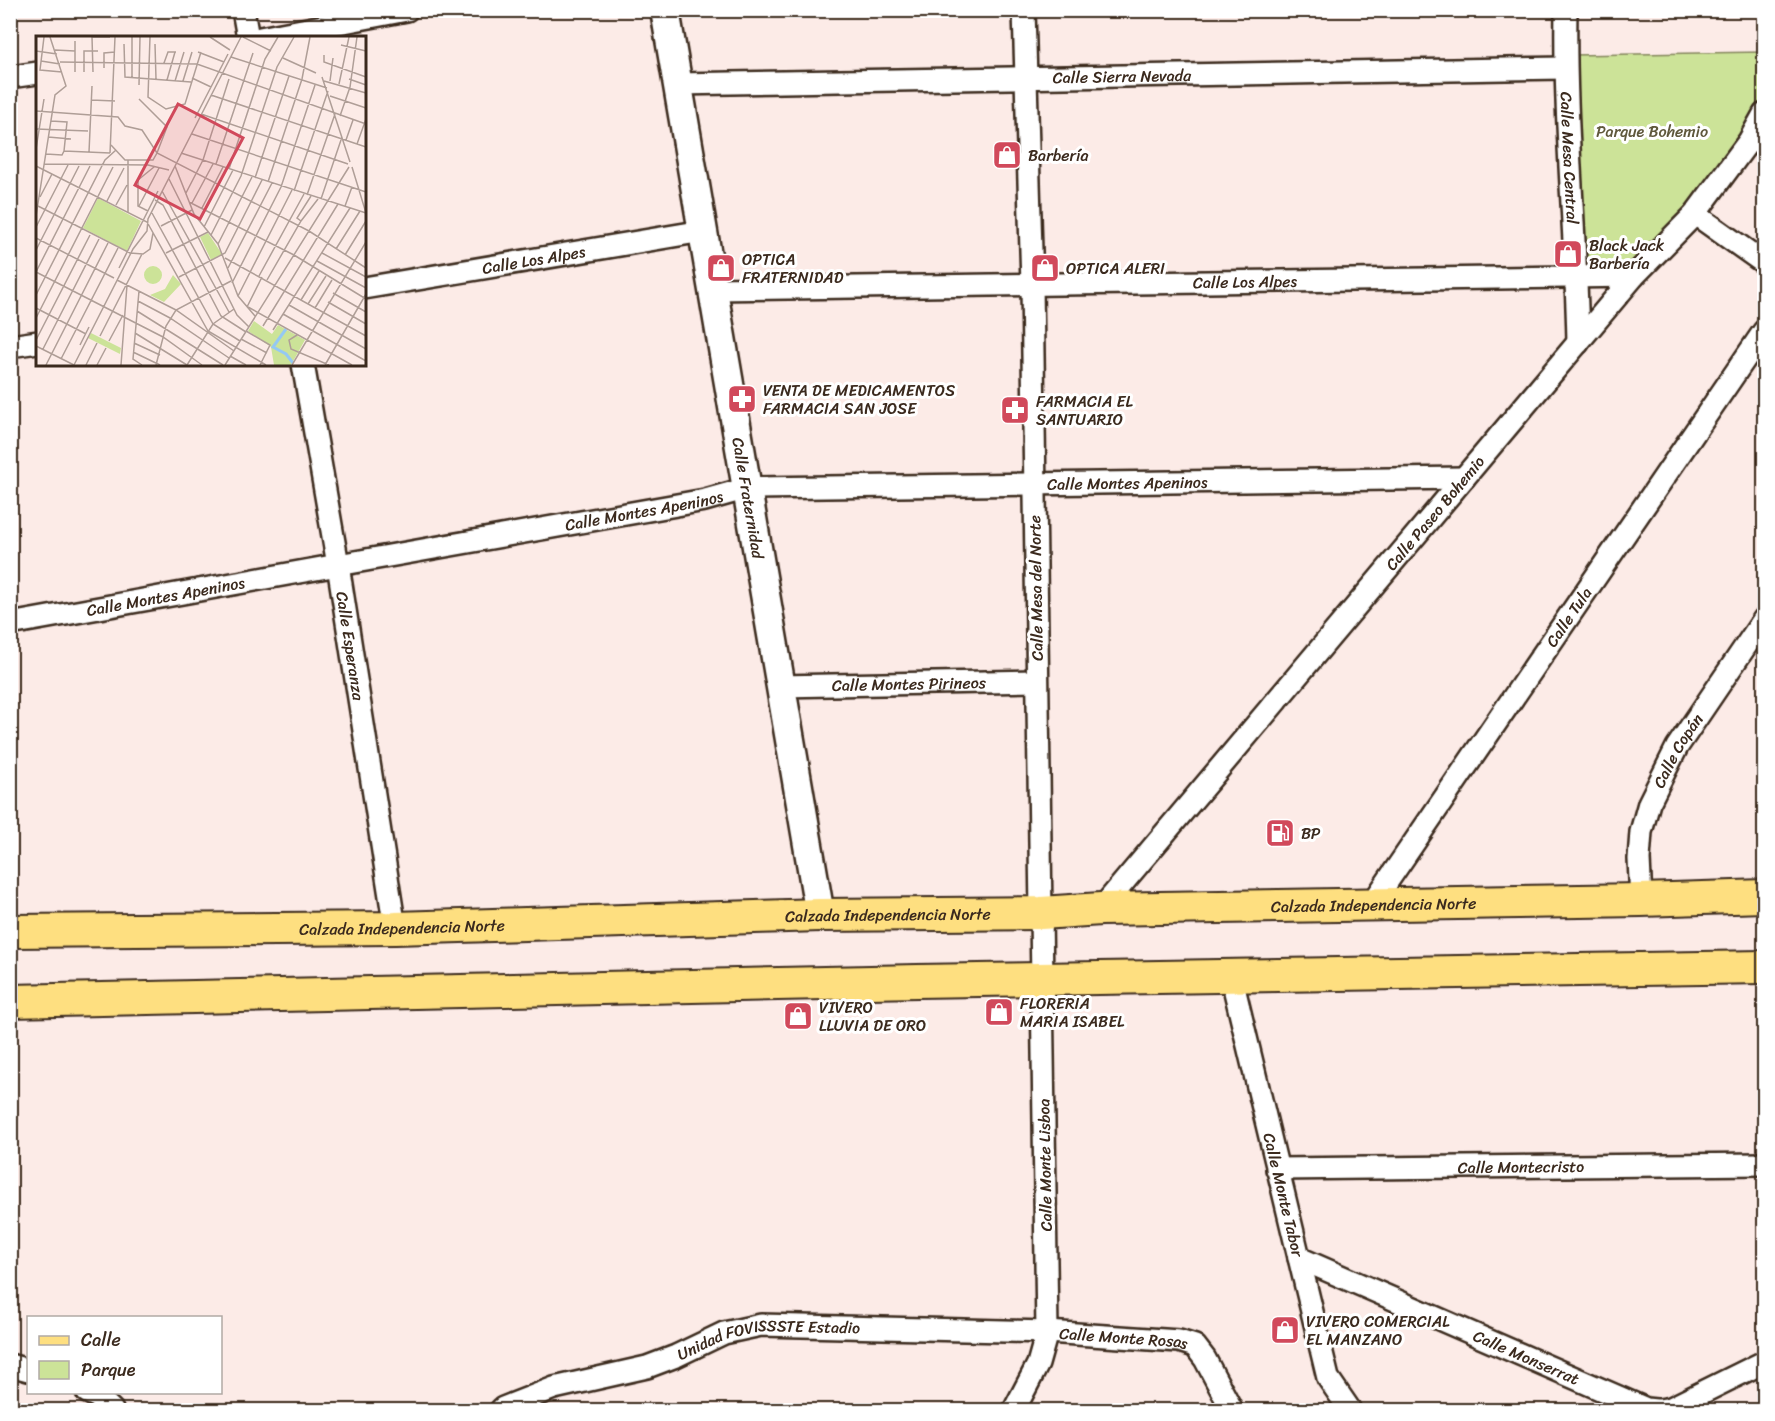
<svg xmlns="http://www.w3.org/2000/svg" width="1775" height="1421" viewBox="0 0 1775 1421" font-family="Sriracha,sans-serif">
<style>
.green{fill:#cce398;stroke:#84865b;stroke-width:1.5}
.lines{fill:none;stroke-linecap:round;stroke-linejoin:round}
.street-casing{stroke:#3b2a1e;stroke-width:26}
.secondary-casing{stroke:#3b2a1e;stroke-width:33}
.primary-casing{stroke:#3b2a1e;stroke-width:36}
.street{stroke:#fff;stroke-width:21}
.secondary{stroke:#fff;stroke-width:28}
.primary{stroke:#fedf80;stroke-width:32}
.labels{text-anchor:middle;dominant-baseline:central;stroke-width:6;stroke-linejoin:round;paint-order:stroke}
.street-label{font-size:16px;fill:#3b2a1e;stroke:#fff}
.park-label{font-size:16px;fill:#5f583c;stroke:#fff}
.poi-label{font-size:16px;fill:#3b2a1e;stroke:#fff;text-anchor:start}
.inset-river{fill:none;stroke:#95c9f3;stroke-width:3}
.inset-road{fill:none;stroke:#af9e97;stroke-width:1.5}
.view{fill:#d1495b;fill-opacity:0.15;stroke:#d1495b;stroke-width:3}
.inset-edge{fill:none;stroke:#3b2a1e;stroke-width:3}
</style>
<rect width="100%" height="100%" fill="#fcebe7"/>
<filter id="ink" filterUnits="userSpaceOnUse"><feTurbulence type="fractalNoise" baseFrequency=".0167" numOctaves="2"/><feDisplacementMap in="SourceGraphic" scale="12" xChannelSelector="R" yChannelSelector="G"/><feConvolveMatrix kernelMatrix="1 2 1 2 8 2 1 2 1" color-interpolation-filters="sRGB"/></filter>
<g filter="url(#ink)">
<path class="green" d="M 1764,52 L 1764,102 L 1736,149 L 1689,210 L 1626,269 L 1602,265 L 1586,258 L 1577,227 L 1572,55 Z"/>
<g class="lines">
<g class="street-casing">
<g id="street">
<path d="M 243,10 L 248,38"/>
<path id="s1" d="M 1566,10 C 1564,121 1576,232 1578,343"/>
<path d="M 260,38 L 407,10"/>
<path d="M 10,77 L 38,73"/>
<path id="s2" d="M 678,84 L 1565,68"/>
<path d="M 1695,214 L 1764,263"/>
<path id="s3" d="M 364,288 L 703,231"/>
<path id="s4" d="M 713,289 L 1634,276"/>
<path d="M 10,346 L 38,342"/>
<path id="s5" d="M 303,364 L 338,565 L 395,928"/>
<path id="s6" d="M 10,624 L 338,565 L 705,500 L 748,488 L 1464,478"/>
<path id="s7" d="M 780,686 L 1037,681"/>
<path id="s8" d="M 1641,900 L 1639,859 L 1641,832 L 1649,803 L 1677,747 L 1764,619"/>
<path id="s9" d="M 1372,904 L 1764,331"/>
<path id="s10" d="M 1101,909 L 1634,276 L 1695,214 L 1749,141 L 1764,114"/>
<path id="s11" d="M 1231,975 L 1328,1378 L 1350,1410"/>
<path id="s12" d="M 1277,1169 L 1764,1164"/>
<path id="s13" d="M 1299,1258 L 1646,1409 L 1656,1410"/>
<path d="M 10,1365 L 28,1370"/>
<path d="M 87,1392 L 98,1397 L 112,1410"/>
<path id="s14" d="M 501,1410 L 503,1408 L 554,1388 L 647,1367 L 676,1356 L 724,1333 L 761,1325 L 1047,1332 L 1179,1341 L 1195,1346 L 1205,1359 L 1232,1410"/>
<path d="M 1014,1410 L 1038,1364 L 1047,1332 L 1032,285 L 1024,10"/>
<path d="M 1659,1410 L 1671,1408 L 1764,1362"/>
</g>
</g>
<g class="secondary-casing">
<g id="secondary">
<path id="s15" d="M 665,10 L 820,915"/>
</g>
</g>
<g class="primary-casing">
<g id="primary">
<path id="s16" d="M 10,931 L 395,928 L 820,915 L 1041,913 L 1101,909 L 1641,900 L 1764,896"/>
<path d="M 10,1001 L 917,981 L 1764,967"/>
</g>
</g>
<use href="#street" class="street"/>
<use href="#secondary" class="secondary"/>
<use href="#primary" class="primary"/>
</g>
</g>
<defs>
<g id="shop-square" transform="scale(1.5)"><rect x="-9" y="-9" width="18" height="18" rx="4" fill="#d1495b" stroke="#fff"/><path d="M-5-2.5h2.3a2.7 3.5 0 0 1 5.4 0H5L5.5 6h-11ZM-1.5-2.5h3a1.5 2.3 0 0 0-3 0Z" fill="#fff"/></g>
<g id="pharmacy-square" transform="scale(1.5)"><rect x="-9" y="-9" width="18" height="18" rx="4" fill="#d1495b" stroke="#fff"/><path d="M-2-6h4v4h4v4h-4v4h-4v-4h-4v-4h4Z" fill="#fff"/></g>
<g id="fuel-square" transform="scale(1.5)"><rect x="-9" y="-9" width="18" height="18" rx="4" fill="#d1495b" stroke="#fff"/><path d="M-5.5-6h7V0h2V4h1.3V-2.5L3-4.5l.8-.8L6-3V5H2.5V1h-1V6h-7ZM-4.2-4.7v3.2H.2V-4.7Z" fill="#fff"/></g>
</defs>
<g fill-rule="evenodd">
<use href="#shop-square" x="1007" y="155"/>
<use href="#shop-square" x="1568" y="254"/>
<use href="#shop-square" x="721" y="268"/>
<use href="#shop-square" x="1045" y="268"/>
<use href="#pharmacy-square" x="742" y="399"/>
<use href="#pharmacy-square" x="1015" y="410"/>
<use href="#fuel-square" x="1280" y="833"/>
<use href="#shop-square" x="999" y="1012"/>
<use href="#shop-square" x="798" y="1016"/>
<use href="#shop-square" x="1285" y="1330"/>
</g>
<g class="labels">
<g class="street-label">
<text stroke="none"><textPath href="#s2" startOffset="444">Calle Sierra Nevada</textPath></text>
<text stroke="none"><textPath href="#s1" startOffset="148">Calle Mesa Central</textPath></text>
<text stroke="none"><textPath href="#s3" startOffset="172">Calle Los Alpes</textPath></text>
<text stroke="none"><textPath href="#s4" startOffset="532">Calle Los Alpes</textPath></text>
<text stroke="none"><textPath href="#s6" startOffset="1130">Calle Montes Apeninos</textPath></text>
<text stroke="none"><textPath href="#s15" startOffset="495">Calle Fraternidad</textPath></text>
<text stroke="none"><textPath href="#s6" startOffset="644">Calle Montes Apeninos</textPath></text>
<text stroke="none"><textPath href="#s10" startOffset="518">Calle Paseo Bohemio</textPath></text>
<text transform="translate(1036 588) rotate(-91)">Calle Mesa del Norte</text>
<text stroke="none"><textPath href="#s6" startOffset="158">Calle Montes Apeninos</textPath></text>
<text stroke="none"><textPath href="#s9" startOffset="348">Calle Tula</textPath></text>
<text stroke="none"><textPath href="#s5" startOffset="286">Calle Esperanza</textPath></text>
<text stroke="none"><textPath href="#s7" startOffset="129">Calle Montes Pirineos</textPath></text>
<text stroke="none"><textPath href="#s8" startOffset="158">Calle Copán</textPath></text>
<text stroke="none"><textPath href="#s16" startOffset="1364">Calzada Independencia Norte</textPath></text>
<text stroke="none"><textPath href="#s16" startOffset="878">Calzada Independencia Norte</textPath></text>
<text stroke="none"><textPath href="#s16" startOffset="392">Calzada Independencia Norte</textPath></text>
<text transform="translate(1045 1165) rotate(-91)">Calle Monte Lisboa</text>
<text stroke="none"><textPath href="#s12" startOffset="244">Calle Montecristo</textPath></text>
<text stroke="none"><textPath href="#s11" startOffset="226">Calle Monte Tabor</textPath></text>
<text stroke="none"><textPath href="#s14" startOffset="638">Calle Monte Rosas</textPath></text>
<text stroke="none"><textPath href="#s14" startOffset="280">Unidad FOVISSSTE Estadio</textPath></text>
<text stroke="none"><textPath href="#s13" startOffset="248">Calle Monserrat</textPath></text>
</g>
<g class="park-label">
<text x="1652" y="131">Parque Bohemio</text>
</g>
<g class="poi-label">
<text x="1028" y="155">Barbería</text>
<text x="1589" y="245">Black Jack<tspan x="1589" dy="18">Barbería</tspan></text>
<text x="742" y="259">OPTICA<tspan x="742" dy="18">FRATERNIDAD</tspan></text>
<text x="1066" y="268">OPTICA ALERI</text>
<text x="763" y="390">VENTA DE MEDICAMENTOS<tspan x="763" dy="18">FARMACIA SAN JOSE</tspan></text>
<text x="1036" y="401">FARMACIA EL<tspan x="1036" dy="18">SANTUARIO</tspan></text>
<text x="1301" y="833">BP</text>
<text x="1020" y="1003">FLORERIA<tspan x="1020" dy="18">MARIA ISABEL</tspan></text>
<text x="819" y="1007">VIVERO<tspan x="819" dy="18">LLUVIA DE ORO</tspan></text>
<text x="1306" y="1321">VIVERO COMERCIAL<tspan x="1306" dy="18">EL MANZANO</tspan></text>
</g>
</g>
<g transform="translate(36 36)">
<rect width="330" height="330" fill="#fcebe7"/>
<path d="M 62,162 L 105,185 L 91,215 L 47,192 ZM 172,197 L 186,218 L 175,224 L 164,201 ZM108 239a9 9 0 1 1 18 0a9 9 0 1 1-18 0ZM 137,239 L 145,248 L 128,266 L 114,259 L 129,253 ZM 218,285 L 236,298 L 242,289 L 269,304 L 255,329 L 238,329 L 235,311 L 212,295 ZM 55,297 L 85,312 L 84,318 L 52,302 Z" fill="#cce398"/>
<path class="inset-river" d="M 250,293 L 237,311 L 250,318 L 257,327"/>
<path class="inset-road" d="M 8,1 L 4,34 L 26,36M 96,1 L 96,41M 114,1 L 112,61 L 130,73 L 149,68 L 165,16M 174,1 L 194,14M 207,1 L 235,15M 39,5 L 39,36M 88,8 L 89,41 L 155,46M 119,8 L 120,43M 305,9 L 330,15M 19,14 L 39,15M 0,15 L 21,18M 162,16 L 188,26M 288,19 L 288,26 L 330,41M 195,21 L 291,52M 247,22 L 280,37M 5,25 L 24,28M 24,26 L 161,28 L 330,88M 128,27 L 132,16 L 140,16M 68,32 L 68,17 L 79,16M 48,36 L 48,15 L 62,15M 57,36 L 56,1 L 74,1M 286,41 L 314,126M 156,42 L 175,51M 313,43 L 330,49M 131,44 L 139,16M 139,45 L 148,16M 147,45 L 156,16M 288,45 L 330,57M 294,45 L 297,22M 303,48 L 313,1M 103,49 L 104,1M 175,59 L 330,111M 294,60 L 330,72M 55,64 L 79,65M 0,75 L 82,81 L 89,90 L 106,94 L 121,117 L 273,195 L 330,232M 165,78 L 312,128M 304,80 L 314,51 L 321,1M 159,82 L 192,18M 0,93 L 52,95M 156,98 L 330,156M 12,101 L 35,103M 310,104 L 317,84M 321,108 L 330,83M 75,109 L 89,124 L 117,124 L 121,117 L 131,91 L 103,63M 0,113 L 8,63M 28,115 L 74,117M 53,116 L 56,50M 74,117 L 79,1M 145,117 L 330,177M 10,118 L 26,119 L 28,115 L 31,86 L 15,85M 8,128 L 112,129 L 133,134M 180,128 L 217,17M 0,130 L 111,186 L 172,295 L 230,329M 139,130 L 158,178 L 182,208 L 202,260 L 219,280M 316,131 L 330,177M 193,133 L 229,23 L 242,1M 219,142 L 253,40M 133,143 L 201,279 L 213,291M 232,146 L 266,43 L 274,1M 126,155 L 193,276M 258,155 L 292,55M 150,157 L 167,124 L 193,43M 271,159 L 299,78M 4,161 L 16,138M 285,163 L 306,101M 119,164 L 127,169 L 185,280 L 210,296M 71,165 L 88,132M 153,166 L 258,219 L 330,263M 156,167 L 177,128M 0,169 L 94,217 L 107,218 L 114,213 L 117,197M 80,169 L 91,149M 103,170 L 123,132M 309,170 L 316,151M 166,172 L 187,131M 112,175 L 102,170 L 102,144 L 118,131M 92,176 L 92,124M 116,177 L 177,288 L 204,305M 0,180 L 19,59 L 30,50 L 14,1M 265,185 L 261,182 L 275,160M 125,190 L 156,174M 0,191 L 32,129M 168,191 L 197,134M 175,199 L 205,140 L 241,31 L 258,1M 0,202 L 78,242M 182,208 L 216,141M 300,213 L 324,175M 0,214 L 43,130M 130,217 L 172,196M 286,217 L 330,241M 309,219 L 330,185M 189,222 L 330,300M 281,225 L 330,252M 83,232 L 122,155M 192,232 L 236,147M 0,236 L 127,301 L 166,329M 0,236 L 54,130M 223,240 L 268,158M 143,241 L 189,217 L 226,144M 81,244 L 140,274 L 198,315M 231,244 L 265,185 L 282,163M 196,247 L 245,151 L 279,49M 103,255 L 97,323 L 106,329M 297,257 L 330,276M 0,259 L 69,124 L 80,114M 202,260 L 256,154M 265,264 L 283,235M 102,265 L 134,282 L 193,322M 292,266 L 330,288M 272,268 L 290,240M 253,269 L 330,313M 211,271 L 226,241M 212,271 L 316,329M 0,272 L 50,298M 279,272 L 296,244M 101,275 L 187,329M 247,278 L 330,325M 0,282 L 77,131M 227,290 L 302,168M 237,294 L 314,172M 210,295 L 234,309 L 224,329M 99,297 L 151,329M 261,299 L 253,304 L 255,313 L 293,329M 64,300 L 106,218M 205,303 L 231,317M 0,304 L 54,199M 73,305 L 87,279M 98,307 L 124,319M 44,309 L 53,291M 0,310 L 38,329M 7,313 L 63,203M 97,316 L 124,329M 194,320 L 210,329M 25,323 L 82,212M 10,329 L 72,207M 38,329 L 97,213 L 111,195 L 112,183 L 205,1M 50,329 L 61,307M 61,329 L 70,312M 85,329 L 91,249M 120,329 L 130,290 L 140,274 L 195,245M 151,329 L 177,288 L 198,273M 189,329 L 313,131M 256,329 L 330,206M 289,329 L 330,258"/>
<path class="view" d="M 142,68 L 207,102 L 164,183 L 99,149 Z"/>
<rect width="330" height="330" class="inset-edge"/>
</g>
<rect width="1775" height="1421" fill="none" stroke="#fff" stroke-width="36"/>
<rect x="18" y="18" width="1739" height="1385" fill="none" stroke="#3b2a1e" stroke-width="2" filter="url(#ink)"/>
<rect x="27" y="1316" width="195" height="78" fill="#ffffff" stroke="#b1aaa5" stroke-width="1.5"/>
<rect x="39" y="1336" width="30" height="9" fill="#fedf80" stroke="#b1aaa5" stroke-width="1.5"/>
<text x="81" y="1346" font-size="18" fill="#3b2a1e">Calle</text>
<rect x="39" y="1361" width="30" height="18" fill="#cce398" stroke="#b1aaa5" stroke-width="1.5"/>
<text x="81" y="1376" font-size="18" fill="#3b2a1e">Parque</text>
</svg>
